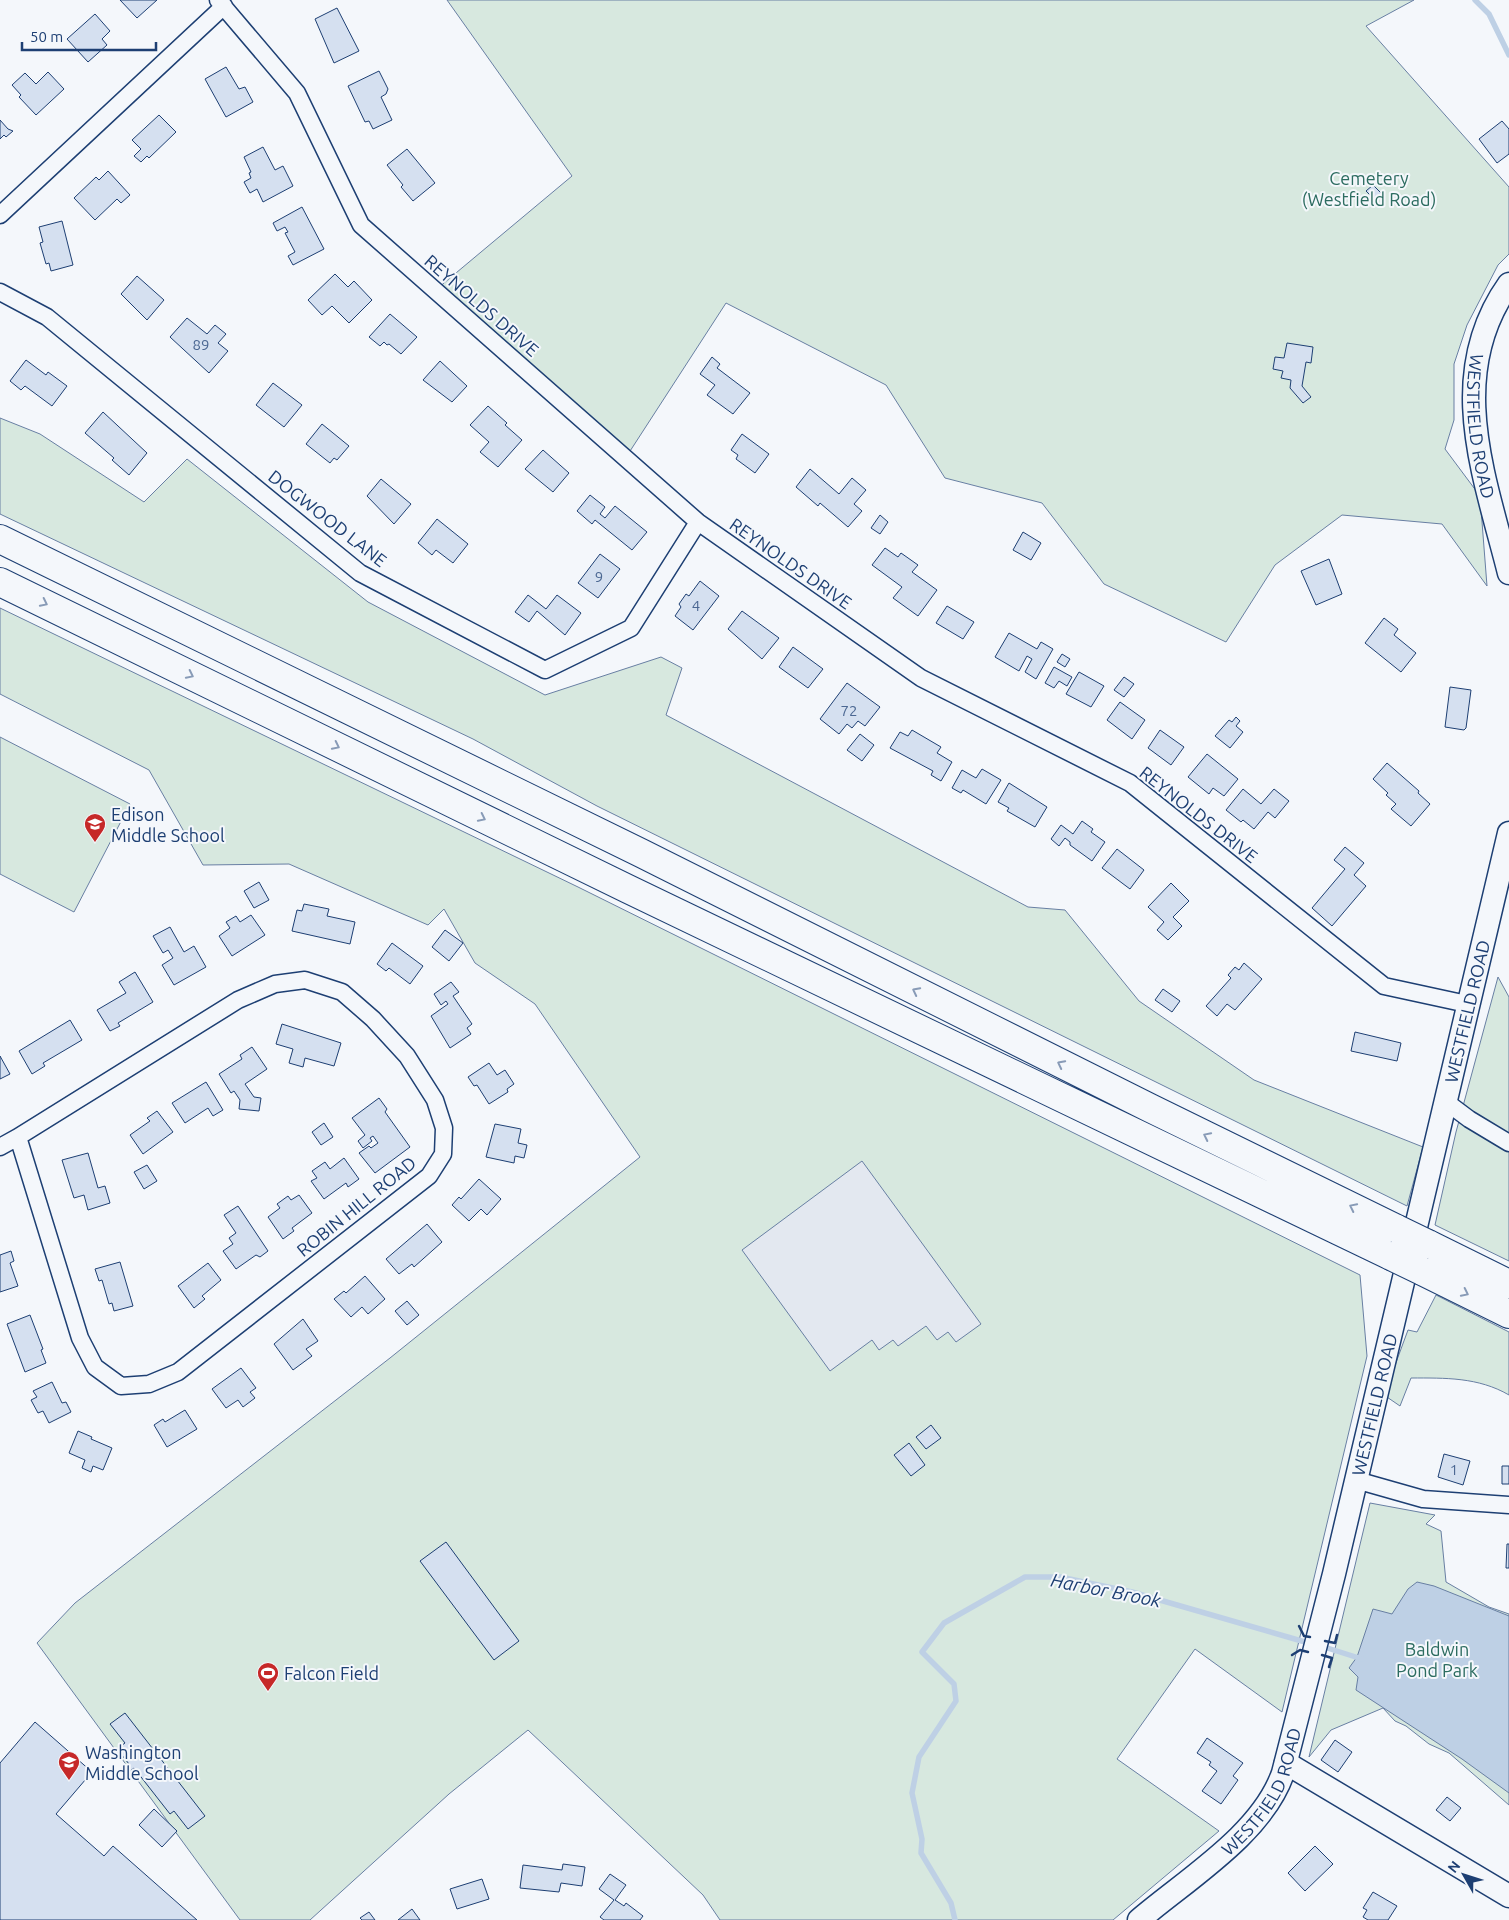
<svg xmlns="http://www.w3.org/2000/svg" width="1509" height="1920" viewBox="0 0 1509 1920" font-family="Ubuntu,sans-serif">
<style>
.green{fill:#d7e8df;stroke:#687fa3}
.parking{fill:#e3e8f0;stroke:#687fa3}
.water{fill:#bed0e5;stroke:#687fa3}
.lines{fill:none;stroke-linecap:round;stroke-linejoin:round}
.stream{stroke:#bed0e5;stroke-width:5.5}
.building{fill:#d5e0f0;stroke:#1d3f73}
.street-casing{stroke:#1d3f73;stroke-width:19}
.secondary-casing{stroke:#1d3f73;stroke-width:25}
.highway-casing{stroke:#1d3f73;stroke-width:30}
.street{stroke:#f4f7fb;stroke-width:16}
.secondary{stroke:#f4f7fb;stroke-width:22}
.highway{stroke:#f4f7fb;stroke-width:28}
.highway-bridge-casing{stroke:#1d3f73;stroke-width:30;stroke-linecap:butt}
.highway-bridge{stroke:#f4f7fb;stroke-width:28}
.wall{stroke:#1d3f73;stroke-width:2.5}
.oneway{stroke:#889bb7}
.labels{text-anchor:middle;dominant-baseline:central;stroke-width:4;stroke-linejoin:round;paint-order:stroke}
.number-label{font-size:15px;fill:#4b6792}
.park-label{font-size:18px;fill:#2c6c60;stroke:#f4f7fb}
.street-label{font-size:18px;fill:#1d3f73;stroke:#f4f7fb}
.poi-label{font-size:18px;fill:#1d3f73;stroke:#f4f7fb;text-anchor:start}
.water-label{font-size:19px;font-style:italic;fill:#1d3f73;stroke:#f4f7fb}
</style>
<rect width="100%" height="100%" fill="#f4f7fb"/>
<path class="green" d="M 447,0 L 1414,0 L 1366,26 L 1509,187 L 1509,254 L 1498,265 L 1467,325 L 1454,364 L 1454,420 L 1445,449 L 1480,496 L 1487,586 L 1442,524 L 1342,515 L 1275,565 L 1226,642 L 1104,584 L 1042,503 L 945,478 L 886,385 L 726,303 L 621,465 L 460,323 L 432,293 L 572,176 Z
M 0,418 L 40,434 L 144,502 L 187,459 L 368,602 L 545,695 L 661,657 L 682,668 L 666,715 L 1028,907 L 1065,910 L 1139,1001 L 1254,1080 L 1423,1147 L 1407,1206 L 597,806 L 473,739 L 0,514 Z
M 0,608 L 578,887 L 1360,1275 L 1367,1356 L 1282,1712 L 1195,1649 L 1117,1759 L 1219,1831 L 1113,1920 L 720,1920 L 703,1895 L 528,1730 L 449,1794 L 310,1920 L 240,1920 L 37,1643 L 75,1603 L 390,1358 L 640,1157 L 535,1004 L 475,963 L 444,909 L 428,925 L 289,864 L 203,865 L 149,770 L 0,694 Z
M 0,737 L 130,804 L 74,912 L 0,874 Z
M 1498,977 L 1509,997 L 1509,1261 L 1435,1225 L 1456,1132 Z
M 1436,1295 L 1509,1332 L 1509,1395 C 1478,1377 1445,1378 1411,1378 L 1400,1406 L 1384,1395 L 1408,1330 L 1417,1332 Z
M 1370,1503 L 1435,1515 L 1426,1524 L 1441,1531 L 1446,1582 L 1489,1607 L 1509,1614 L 1509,1805 L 1449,1753 L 1429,1744 L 1406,1726 L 1395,1721 L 1383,1708 L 1331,1730 L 1309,1757 Z"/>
<path class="parking" d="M 862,1161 L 981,1324 L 956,1342 L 948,1332 L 937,1340 L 926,1326 L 898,1346 L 893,1340 L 879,1350 L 872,1340 L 830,1371 L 742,1250 Z"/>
<path class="water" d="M 1417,1582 L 1434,1586 L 1509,1616 L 1509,1793 L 1462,1759 L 1356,1690 L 1358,1677 L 1349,1668 L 1357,1657 L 1373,1609 L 1392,1614 L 1408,1589 Z"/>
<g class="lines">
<path class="stream" d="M 1475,0 L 1489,14 L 1509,55
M 1321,1646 L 1362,1659
M 955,1920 L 951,1903 L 921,1853 L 922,1839 L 912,1793 L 919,1757 L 956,1701 L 954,1684 L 922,1652 L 944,1623 L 1025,1577 L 1060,1577 L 1132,1592 L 1312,1644"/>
</g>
<path class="building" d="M 120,0 L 157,0 L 137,18 Z
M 337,8 L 359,51 L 334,63 L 315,19 Z
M 95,14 L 110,31 L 102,39 L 107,45 L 88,62 L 67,39 Z
M 226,67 L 239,89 L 245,87 L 253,102 L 226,117 L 205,79 Z
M 379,71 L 388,89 L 386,94 L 381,97 L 392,120 L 373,129 L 369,121 L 365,122 L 348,86 Z
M 48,72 L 64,89 L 36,115 L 19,97 L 21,95 L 12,85 L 25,73 L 36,84 Z
M 159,115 L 176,132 L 149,158 L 147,156 L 141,162 L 134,156 L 141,149 L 132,140 Z
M 0,120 L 8,129 L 13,131 L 6,137 L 4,135 L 0,139 Z
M 1502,121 L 1509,129 L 1509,154 L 1497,163 L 1479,139 Z
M 263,147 L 275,170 L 283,166 L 293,186 L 263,202 L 257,189 L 250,193 L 244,182 L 251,178 L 249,173 L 251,172 L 244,157 Z
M 407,149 L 435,183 L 413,201 L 401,187 L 403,185 L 387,165 Z
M 108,171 L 130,195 L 121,203 L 117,199 L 95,220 L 74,198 L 96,177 L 99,180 Z
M 1373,185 L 1382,194 L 1375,200 L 1366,191 Z
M 302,207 L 324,249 L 293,265 L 288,256 L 295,252 L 285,233 L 288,232 L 285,227 L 277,231 L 273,223 Z
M 62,221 L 73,265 L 51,271 L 49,263 L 46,264 L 40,243 L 43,242 L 39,227 Z
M 335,274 L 348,287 L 354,281 L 372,300 L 349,323 L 332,306 L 322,315 L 308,300 Z
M 137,276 L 164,300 L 147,320 L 121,294 Z
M 390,314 L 417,337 L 401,354 L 389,344 L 387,345 L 384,342 L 380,346 L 369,337 Z
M 187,318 L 207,334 L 215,325 L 226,334 L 218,343 L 228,351 L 209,373 L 170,337 Z
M 1287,343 L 1313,347 L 1311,363 L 1306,362 L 1302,386 L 1311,397 L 1303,403 L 1290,388 L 1291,380 L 1281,378 L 1283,371 L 1273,369 L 1275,357 L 1284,358 Z
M 712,357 L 720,364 L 717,368 L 750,393 L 733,414 L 707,395 L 715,385 L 700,374 Z
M 26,360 L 46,375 L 48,372 L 67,386 L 52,406 L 25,386 L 21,390 L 10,381 Z
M 440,361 L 467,386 L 452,402 L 423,380 Z
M 273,383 L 302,405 L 284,427 L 256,405 Z
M 488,406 L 507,423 L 505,425 L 522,440 L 498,467 L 480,452 L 489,442 L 470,425 Z
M 103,412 L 147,453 L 129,475 L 112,460 L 114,458 L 85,433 Z
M 322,424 L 349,446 L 337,460 L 334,458 L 330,463 L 306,444 Z
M 742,434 L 769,454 L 755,473 L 736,459 L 738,455 L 731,450 Z
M 543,450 L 569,473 L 553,492 L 525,469 Z
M 810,469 L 839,494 L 852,478 L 866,490 L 854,504 L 862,511 L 848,527 L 820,503 L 818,506 L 796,487 Z
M 381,479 L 411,504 L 394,524 L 367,496 Z
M 590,495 L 605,507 L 600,514 L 605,518 L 615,506 L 647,532 L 632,550 L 595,520 L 592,524 L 577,511 Z
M 880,515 L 888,522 L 880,534 L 871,528 Z
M 437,519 L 468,544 L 453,563 L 436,550 L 432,555 L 418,543 Z
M 1023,532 L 1041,543 L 1031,560 L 1013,550 Z
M 885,548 L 898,557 L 901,553 L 918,565 L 912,572 L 937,590 L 918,616 L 893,598 L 902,587 L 872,565 Z
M 600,554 L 620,569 L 598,598 L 578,583 Z
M 1329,559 L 1342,594 L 1316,605 L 1301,571 Z
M 700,581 L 719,596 L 693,630 L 675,616 L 681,607 L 679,604 L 686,594 L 689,596 Z
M 528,595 L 546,609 L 557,595 L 581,613 L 565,635 L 537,611 L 529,622 L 515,612 Z
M 947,606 L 974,622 L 963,639 L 936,623 Z
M 742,611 L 779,638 L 762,659 L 728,629 Z
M 1384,618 L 1398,629 L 1394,635 L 1416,653 L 1401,672 L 1365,643 Z
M 1009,633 L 1037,649 L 1041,642 L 1053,649 L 1036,679 L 1025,672 L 1032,659 L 1027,656 L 1019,671 L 995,657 Z
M 793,647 L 823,669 L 808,688 L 779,667 Z
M 1062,654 L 1070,659 L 1065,667 L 1057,662 Z
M 1054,667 L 1072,677 L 1067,686 L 1059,681 L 1054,688 L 1045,683 Z
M 1079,672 L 1104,686 L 1091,707 L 1066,694 Z
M 1124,677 L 1134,684 L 1124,697 L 1114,690 Z
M 847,683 L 880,707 L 865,726 L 858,721 L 852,728 L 847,724 L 839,734 L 820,719 Z
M 1450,687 L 1471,690 L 1466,728 L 1464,730 L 1445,727 Z
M 1120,702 L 1145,720 L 1132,739 L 1107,720 Z
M 1236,717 L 1240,721 L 1236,726 L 1243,732 L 1230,748 L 1215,736 L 1229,720 L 1232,722 Z
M 912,730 L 941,747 L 937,753 L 952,762 L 941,781 L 931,775 L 933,771 L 890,748 L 900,732 L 908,736 Z
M 1160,730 L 1184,747 L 1171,765 L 1148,748 Z
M 860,734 L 874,745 L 862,761 L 847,750 Z
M 1207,754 L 1238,779 L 1224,796 L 1213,788 L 1209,794 L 1188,777 Z
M 1387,763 L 1419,791 L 1418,793 L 1430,804 L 1411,826 L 1391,809 L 1396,804 L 1386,795 L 1388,793 L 1373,779 Z
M 982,769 L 1001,780 L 986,804 L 963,790 L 961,793 L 952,788 L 962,770 L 976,778 Z
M 1009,783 L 1047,807 L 1035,827 L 1007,811 L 1009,808 L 998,802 Z
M 1243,789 L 1261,804 L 1274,789 L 1289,801 L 1275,818 L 1268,812 L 1254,829 L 1243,820 L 1241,822 L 1226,810 Z
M 1082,821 L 1093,829 L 1091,832 L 1105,842 L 1092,861 L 1070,845 L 1070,842 L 1065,838 L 1059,846 L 1051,839 L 1061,825 L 1073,834 Z
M 1345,847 L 1364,863 L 1354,875 L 1366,886 L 1332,926 L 1312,908 L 1345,869 L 1334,860 Z
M 1117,849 L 1144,870 L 1130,889 L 1102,868 Z
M 259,882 L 269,900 L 254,908 L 244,891 Z
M 1171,883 L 1189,901 L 1173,917 L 1182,926 L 1168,940 L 1157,930 L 1164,922 L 1148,907 Z
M 304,904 L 329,909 L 327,916 L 355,922 L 350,944 L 292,931 L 297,910 L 302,911 Z
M 251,915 L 265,935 L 232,956 L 219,936 L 230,928 L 226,922 L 236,916 L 240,922 Z
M 170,927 L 184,952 L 194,946 L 206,967 L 174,985 L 162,965 L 173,958 L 168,950 L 163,953 L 153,936 Z
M 445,930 L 463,943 L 449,961 L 432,947 Z
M 392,943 L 423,966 L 410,984 L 389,968 L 386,971 L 377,964 Z
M 1244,963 L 1262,979 L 1235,1010 L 1227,1004 L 1217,1016 L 1206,1006 L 1231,978 L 1228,975 L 1235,967 L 1239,970 Z
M 135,972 L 153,1002 L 118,1023 L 120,1026 L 110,1031 L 97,1010 L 126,993 L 119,982 Z
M 451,982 L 459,992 L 453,996 L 472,1024 L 467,1028 L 471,1034 L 450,1048 L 431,1016 L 448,1004 L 446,1001 L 441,1005 L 434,994 Z
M 1163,989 L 1180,1001 L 1172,1012 L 1155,1000 Z
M 70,1020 L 82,1040 L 43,1063 L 45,1066 L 32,1074 L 19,1051 Z
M 282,1024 L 341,1043 L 334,1066 L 305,1058 L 303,1067 L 289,1063 L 293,1049 L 276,1044 Z
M 1355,1032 L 1401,1043 L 1397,1061 L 1351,1051 Z
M 252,1047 L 267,1069 L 245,1084 L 254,1097 L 261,1098 L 259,1111 L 239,1109 L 240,1100 L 234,1091 L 231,1093 L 219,1074 L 242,1059 L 240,1055 Z
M 0,1056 L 10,1074 L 0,1079 Z
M 489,1063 L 497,1075 L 505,1070 L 514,1084 L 507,1089 L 508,1092 L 489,1104 L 477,1085 L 474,1086 L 468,1077 Z
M 206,1082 L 223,1110 L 213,1116 L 208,1108 L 185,1123 L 172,1103 Z
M 379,1098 L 387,1109 L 385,1112 L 410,1147 L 375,1173 L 359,1153 L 369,1146 L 371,1148 L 378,1143 L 373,1136 L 370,1138 L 372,1141 L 363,1148 L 358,1141 L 365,1135 L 352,1118 Z
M 157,1111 L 173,1132 L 143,1154 L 130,1135 L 150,1121 L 147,1118 Z
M 324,1123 L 333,1137 L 321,1145 L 312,1132 Z
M 495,1124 L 521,1129 L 518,1143 L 527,1145 L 524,1158 L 515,1156 L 514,1163 L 486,1157 Z
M 88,1153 L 98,1188 L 105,1186 L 110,1203 L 88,1210 L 84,1195 L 74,1198 L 62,1160 Z
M 344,1158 L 359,1179 L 348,1187 L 346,1183 L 324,1199 L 311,1181 L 317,1178 L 312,1171 L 325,1162 L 330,1169 Z
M 147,1165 L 157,1181 L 144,1189 L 134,1172 Z
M 479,1179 L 501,1199 L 487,1215 L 481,1209 L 469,1221 L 452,1205 L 459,1197 L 461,1199 Z
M 299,1195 L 312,1213 L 292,1228 L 294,1231 L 283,1239 L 268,1217 L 280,1208 L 277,1204 L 288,1196 L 291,1200 Z
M 238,1206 L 268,1251 L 260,1257 L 256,1255 L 236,1269 L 223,1251 L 233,1244 L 229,1238 L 236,1233 L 224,1215 Z
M 427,1224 L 442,1242 L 414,1267 L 412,1264 L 399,1274 L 386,1259 Z
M 11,1251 L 14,1261 L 10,1263 L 18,1286 L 0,1292 L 0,1255 Z
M 120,1262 L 133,1306 L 114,1311 L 112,1303 L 109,1304 L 102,1280 L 99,1281 L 95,1269 Z
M 208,1263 L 221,1280 L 202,1296 L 205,1299 L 194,1308 L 178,1286 Z
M 365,1276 L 385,1299 L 368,1314 L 362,1307 L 351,1317 L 334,1299 L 344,1291 L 346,1293 Z
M 407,1301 L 419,1315 L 407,1325 L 395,1311 Z
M 30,1315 L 43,1349 L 41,1350 L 46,1363 L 25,1372 L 7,1324 Z
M 303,1319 L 318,1341 L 306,1349 L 312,1356 L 293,1370 L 274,1344 Z
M 241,1368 L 256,1388 L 250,1392 L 255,1398 L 243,1407 L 238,1400 L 226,1408 L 212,1389 Z
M 52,1382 L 62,1403 L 66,1402 L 71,1412 L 49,1423 L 43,1411 L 38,1413 L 31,1400 L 37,1397 L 33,1391 Z
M 185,1410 L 197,1429 L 167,1447 L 154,1425 L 163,1419 L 165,1422 Z
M 931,1425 L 941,1438 L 926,1449 L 916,1437 Z
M 78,1431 L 92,1437 L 91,1439 L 112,1448 L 103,1470 L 93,1466 L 91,1472 L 82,1468 L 85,1460 L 69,1453 Z
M 909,1443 L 925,1465 L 911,1476 L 894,1455 Z
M 1444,1454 L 1470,1461 L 1463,1485 L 1438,1477 Z
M 1502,1466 L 1509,1466 L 1509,1484 L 1502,1484 Z
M 446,1542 L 519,1641 L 494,1660 L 420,1561 Z
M 1507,1544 L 1509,1544 L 1509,1568 L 1506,1568 Z
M 125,1713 L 205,1816 L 188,1829 L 174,1811 L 170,1814 L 134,1768 L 129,1772 L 125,1768 L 129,1764 L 117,1749 L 125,1743 L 110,1724 Z
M 35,1722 L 92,1772 L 56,1814 L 104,1856 L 113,1846 L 197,1920 L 0,1920 L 0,1763 Z
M 1207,1738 L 1243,1763 L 1233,1776 L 1238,1780 L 1221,1804 L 1202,1791 L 1217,1771 L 1209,1765 L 1211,1762 L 1197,1753 Z
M 1335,1740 L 1352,1752 L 1338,1772 L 1321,1760 Z
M 1447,1797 L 1461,1808 L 1450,1821 L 1436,1810 Z
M 154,1809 L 177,1831 L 162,1847 L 139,1825 Z
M 1315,1846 L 1333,1864 L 1305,1891 L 1288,1873 Z
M 563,1864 L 585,1867 L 582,1886 L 561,1883 L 559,1892 L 520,1888 L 523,1865 L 562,1870 Z
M 610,1874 L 626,1885 L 615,1900 L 624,1906 L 626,1903 L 643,1916 L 640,1920 L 604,1920 L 600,1917 L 614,1900 L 599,1889 Z
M 482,1879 L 489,1899 L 457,1909 L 450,1889 Z
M 1373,1892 L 1397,1906 L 1388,1920 L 1368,1920 L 1363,1917 L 1367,1910 L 1363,1908 Z
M 412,1909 L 420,1920 L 398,1920 Z
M 369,1912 L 375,1920 L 362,1920 L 360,1918 Z"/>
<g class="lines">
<g class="street-casing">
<path id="street" d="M 218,0 L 297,93 L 361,225 L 698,522 L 921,678 L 1130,783 L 1384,986 L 1467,1004
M 0,215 L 224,6
M 0,292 L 47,317 L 360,573 L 545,670 L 631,628 L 698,522
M 305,980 L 342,992 L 373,1019 L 407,1056 L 435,1100 L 444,1128 L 443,1154 L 429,1176 L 178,1372 L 149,1384 L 121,1386 L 95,1367 L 80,1338 L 18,1137 L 238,1000 L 275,984 Z
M 1445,1101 L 1469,1119 L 1509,1143
M 0,1147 L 18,1137
M 1356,1480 L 1423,1499 L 1509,1505"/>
</g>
<g class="secondary-casing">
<g id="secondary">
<path id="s1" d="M 1509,284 C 1444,375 1485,477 1509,573"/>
<path d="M 1286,1763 L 1509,1896"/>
<path id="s2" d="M 1139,1920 C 1187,1879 1262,1834 1283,1773 L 1334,1574 L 1509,833"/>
</g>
</g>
<g class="highway-casing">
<path id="highway" d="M 0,539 L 641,853 L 1150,1108 L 1397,1229
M 0,582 L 628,889 L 1391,1256
M 1428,1244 L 1509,1284
M 1422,1271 L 1509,1314"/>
</g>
<use href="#street" class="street"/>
<use href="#secondary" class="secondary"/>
<use href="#highway" class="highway"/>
<g class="highway-bridge-casing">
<path id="highway-bridge" d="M 1397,1229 L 1428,1244
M 1391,1256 L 1422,1271"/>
</g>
<use href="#highway-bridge" class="highway-bridge"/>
<path class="wall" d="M 1299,1626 L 1304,1636 L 1310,1637
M 1325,1641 L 1335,1643 L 1337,1635
M 1292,1655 L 1300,1650 L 1308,1652
M 1322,1655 L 1332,1658 L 1329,1667"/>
</g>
<defs><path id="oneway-chevron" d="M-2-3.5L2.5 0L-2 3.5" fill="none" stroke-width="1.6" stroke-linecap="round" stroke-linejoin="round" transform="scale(1.25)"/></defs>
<g class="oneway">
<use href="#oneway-chevron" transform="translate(44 603) rotate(26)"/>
<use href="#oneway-chevron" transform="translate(190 675) rotate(26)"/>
<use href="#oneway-chevron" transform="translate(336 746) rotate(26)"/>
<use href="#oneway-chevron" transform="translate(482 818) rotate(26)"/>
<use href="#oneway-chevron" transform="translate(916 991) rotate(-153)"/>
<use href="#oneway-chevron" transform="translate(1061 1064) rotate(-153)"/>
<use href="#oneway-chevron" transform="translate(1207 1136) rotate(-154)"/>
<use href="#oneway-chevron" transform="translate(1353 1207) rotate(-154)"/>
<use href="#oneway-chevron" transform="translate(1465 1293) rotate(26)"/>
</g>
<defs>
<g id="school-pin" transform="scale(1.125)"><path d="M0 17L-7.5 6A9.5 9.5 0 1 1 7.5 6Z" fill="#c62828" stroke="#f4f7fb"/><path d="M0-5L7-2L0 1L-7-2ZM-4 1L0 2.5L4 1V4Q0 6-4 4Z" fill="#fff"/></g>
<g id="stadium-pin" transform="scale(1.125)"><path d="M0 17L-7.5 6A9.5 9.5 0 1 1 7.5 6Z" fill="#c62828" stroke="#f4f7fb"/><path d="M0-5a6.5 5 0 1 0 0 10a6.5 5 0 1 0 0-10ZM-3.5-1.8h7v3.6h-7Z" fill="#fff"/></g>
</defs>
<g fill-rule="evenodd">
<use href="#school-pin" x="95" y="824"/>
<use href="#stadium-pin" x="268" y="1673"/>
<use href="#school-pin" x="69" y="1762"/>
</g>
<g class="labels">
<g class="number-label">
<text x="201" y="344">89</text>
<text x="599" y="576">9</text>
<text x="696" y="605">4</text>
<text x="849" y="710">72</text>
<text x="1454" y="1469">1</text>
</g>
<g class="park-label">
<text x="1369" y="178">Cemetery<tspan x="1369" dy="21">(Westfield Road)</tspan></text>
<text x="1437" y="1649">Baldwin<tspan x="1437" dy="21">Pond Park</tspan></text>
</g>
<g class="street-label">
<text transform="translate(482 305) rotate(41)">REYNOLDS DRIVE</text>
<text stroke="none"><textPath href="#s1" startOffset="150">WESTFIELD ROAD</textPath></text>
<text transform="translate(328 518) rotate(38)">DOGWOOD LANE</text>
<text transform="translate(791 563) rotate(35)">REYNOLDS DRIVE</text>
<text transform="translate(1199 814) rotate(38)">REYNOLDS DRIVE</text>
<text stroke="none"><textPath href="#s2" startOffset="992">WESTFIELD ROAD</textPath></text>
<text transform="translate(356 1206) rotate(-39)">ROBIN HILL ROAD</text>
<text stroke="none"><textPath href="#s2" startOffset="588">WESTFIELD ROAD</textPath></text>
<text stroke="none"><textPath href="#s2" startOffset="182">WESTFIELD ROAD</textPath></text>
</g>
<g class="poi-label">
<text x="111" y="814">Edison<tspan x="111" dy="21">Middle School</tspan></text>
<text x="284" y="1673">Falcon Field</text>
<text x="85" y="1752">Washington<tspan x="85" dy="21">Middle School</tspan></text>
</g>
<g class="water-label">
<text transform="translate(1106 1590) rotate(11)">Harbor Brook</text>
</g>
</g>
<g transform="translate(1464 1875) rotate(309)" stroke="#f4f7fb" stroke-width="4" paint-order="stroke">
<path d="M0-4L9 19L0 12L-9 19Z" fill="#1d3f73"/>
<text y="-8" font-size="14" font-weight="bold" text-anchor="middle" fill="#1d3f73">N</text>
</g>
<path d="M22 42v8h134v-8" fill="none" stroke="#1d3f73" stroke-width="2.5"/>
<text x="30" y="42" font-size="15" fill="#1d3f73" stroke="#f4f7fb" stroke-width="4" paint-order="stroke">50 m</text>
</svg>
